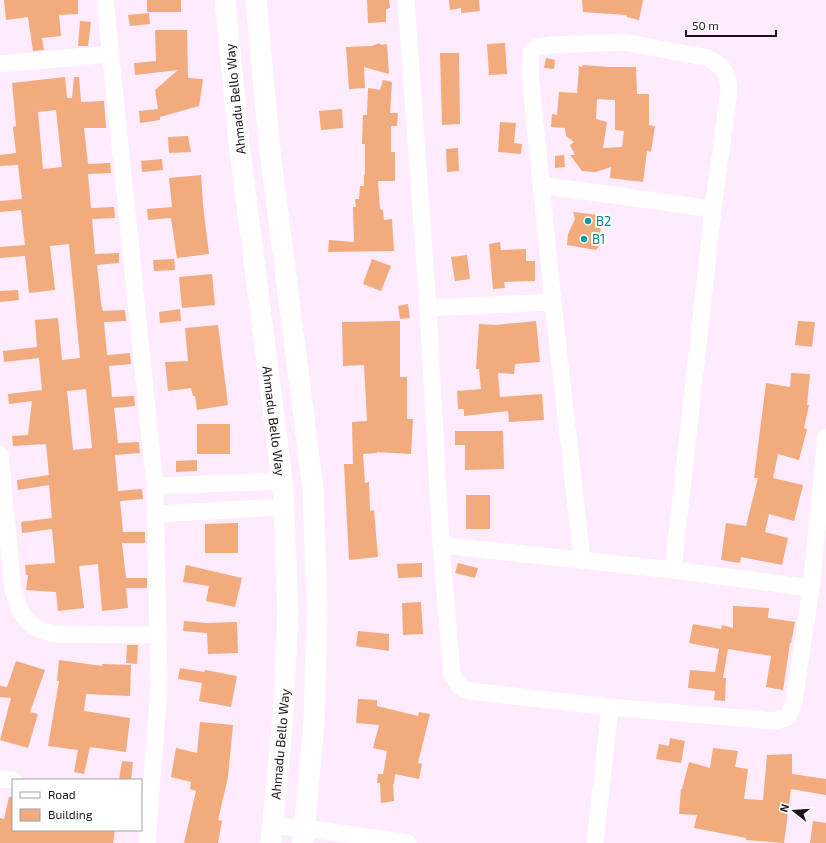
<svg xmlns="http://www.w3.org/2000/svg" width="826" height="843" viewBox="0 0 826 843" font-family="'Exo 2',sans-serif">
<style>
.building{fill:#f1ab7c;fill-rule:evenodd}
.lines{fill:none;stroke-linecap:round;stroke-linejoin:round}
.minor{stroke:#fff;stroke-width:17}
.major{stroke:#fff;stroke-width:21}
.culture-dot{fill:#0f9aa8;stroke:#fff;stroke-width:1.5}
.labels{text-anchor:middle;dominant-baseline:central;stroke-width:4;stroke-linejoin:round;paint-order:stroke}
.street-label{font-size:13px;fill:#1b141a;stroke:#fff}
.culture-label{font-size:13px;fill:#0d838f;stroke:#fff;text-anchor:start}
</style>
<rect width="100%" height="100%" fill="#feebfd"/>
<path class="building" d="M 4,0 L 78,0 L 78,14 L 59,15 L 61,36 L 42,38 L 44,50 L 33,51 L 28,17 L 6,20 Z
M 147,0 L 181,0 L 181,12 L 147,12 Z
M 367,0 L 389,0 L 390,8 L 386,9 L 386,22 L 368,23 Z
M 449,0 L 479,0 L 480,11 L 461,13 L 461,8 L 450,10 Z
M 582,0 L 643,0 L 639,20 L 627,17 L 627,15 L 583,12 Z
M 149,13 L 150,24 L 130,26 L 128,15 Z
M 80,21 L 91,22 L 88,46 L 78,46 Z
M 155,30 L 187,30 L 188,78 L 203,79 L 199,106 L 160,117 L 160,120 L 140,123 L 139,111 L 158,109 L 155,90 L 178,70 L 135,75 L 134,63 L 156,61 Z
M 379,43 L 381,45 L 387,44 L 389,74 L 364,67 L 365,88 L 349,89 L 346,47 L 372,46 Z
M 505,43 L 507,74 L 489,75 L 487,44 Z
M 440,53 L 459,53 L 460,124 L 442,125 Z
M 546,58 L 555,60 L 554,69 L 544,68 Z
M 583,65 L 608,67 L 636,67 L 637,94 L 649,94 L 649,125 L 655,126 L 651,152 L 647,151 L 643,182 L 610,178 L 611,167 L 596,172 L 582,171 L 570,155 L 575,155 L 570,145 L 574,142 L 566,136 L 565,128 L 551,127 L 552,114 L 557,115 L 559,92 L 577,93 L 579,66 L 582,67 ZM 597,99 L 615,100 L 615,130 L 624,131 L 622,147 L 603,148 L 607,122 L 596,119 Z
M 65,77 L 67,98 L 72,98 L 74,77 L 79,77 L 81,102 L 104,101 L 106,128 L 84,128 L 88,164 L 110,163 L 111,173 L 88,174 L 91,208 L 114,207 L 115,218 L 92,219 L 95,254 L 119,253 L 119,263 L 97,265 L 101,303 L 103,311 L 125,310 L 126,321 L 104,322 L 107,355 L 130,353 L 131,364 L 109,366 L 112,397 L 134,396 L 135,406 L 114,408 L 118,443 L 139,442 L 140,453 L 115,455 L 118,491 L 142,489 L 143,499 L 120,501 L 123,532 L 145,532 L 145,543 L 122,543 L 126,578 L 147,578 L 147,588 L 126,588 L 128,608 L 102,611 L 98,564 L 79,566 L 84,608 L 58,611 L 56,592 L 26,590 L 28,575 L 26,575 L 25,565 L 55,563 L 52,529 L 22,533 L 21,522 L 52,518 L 49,485 L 18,490 L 17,480 L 49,475 L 46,444 L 13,446 L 12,436 L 28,435 L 32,401 L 9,404 L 8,394 L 42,390 L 39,358 L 4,362 L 3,351 L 37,347 L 35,320 L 58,318 L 62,360 L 80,358 L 69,244 L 50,246 L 55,290 L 29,293 L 25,256 L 0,258 L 0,247 L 25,245 L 21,210 L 0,212 L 0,201 L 22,199 L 18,165 L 0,166 L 0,155 L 16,153 L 13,127 L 16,126 L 12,83 ZM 56,110 L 62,167 L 43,169 L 38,112 ZM 86,389 L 92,448 L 73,450 L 67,391 Z
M 383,80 L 392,82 L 390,113 L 398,113 L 397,126 L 391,126 L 391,152 L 395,152 L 395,181 L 378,181 L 380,209 L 383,210 L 384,220 L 392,219 L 394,251 L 328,252 L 329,240 L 354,242 L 353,207 L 356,207 L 355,199 L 359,199 L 360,186 L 364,186 L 364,176 L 365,174 L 365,144 L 362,144 L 363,115 L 367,115 L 368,88 L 380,90 Z
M 342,109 L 343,128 L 321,130 L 319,111 Z
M 500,122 L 516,123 L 514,143 L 522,144 L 521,154 L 498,152 Z
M 188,136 L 191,152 L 169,153 L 168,137 Z
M 458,148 L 459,171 L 447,172 L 446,149 Z
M 564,155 L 565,167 L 555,168 L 555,156 Z
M 162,159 L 163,170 L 142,172 L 141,161 Z
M 201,175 L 203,205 L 209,254 L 177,258 L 171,218 L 148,220 L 147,209 L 172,207 L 169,178 Z
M 573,212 L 599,215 L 601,223 L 600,237 L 602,243 L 596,250 L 567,245 L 568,234 L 575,219 Z
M 500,242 L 501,250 L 526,249 L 526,261 L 535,261 L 535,281 L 504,282 L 505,288 L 493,289 L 489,244 Z
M 467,255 L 470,279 L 455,281 L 451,257 Z
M 174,259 L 175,270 L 154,271 L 153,260 Z
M 372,259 L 391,266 L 381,291 L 363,284 Z
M 212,274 L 215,305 L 182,308 L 179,277 Z
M 18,290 L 19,300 L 0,302 L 0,291 Z
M 408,304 L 410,318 L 400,319 L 398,306 Z
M 180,309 L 181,321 L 160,323 L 159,312 Z
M 400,321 L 400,377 L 407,377 L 407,419 L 413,419 L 411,454 L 377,452 L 377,453 L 363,454 L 365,483 L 369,482 L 370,511 L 374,510 L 378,557 L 349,560 L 344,464 L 353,464 L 352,422 L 367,421 L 364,365 L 343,366 L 342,322 Z
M 536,321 L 540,362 L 515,364 L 514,374 L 498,373 L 500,397 L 542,394 L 544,420 L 509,422 L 508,411 L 464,416 L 464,409 L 458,409 L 457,391 L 481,389 L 479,369 L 476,369 L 479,324 L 496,325 Z
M 798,321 L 815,322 L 812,347 L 795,345 Z
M 218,325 L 228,405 L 197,410 L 195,396 L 193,396 L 191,388 L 168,391 L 165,362 L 188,361 L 185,328 Z
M 791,373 L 810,374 L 807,405 L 809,405 L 804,428 L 807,429 L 799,460 L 778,454 L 773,478 L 803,485 L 794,521 L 769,514 L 765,532 L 788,538 L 782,565 L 741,557 L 740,563 L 721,560 L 726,523 L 746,526 L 758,478 L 754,478 L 766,383 L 790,387 Z
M 197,424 L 230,424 L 230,454 L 197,454 Z
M 455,431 L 503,431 L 504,469 L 465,470 L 465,445 L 455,445 Z
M 197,460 L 197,471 L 176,472 L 176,461 Z
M 466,495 L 490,495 L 490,529 L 466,529 Z
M 238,523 L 238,553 L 205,553 L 205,524 Z
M 422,563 L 422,577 L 398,578 L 397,564 Z
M 458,563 L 478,568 L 475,578 L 455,573 Z
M 186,565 L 242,578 L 235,607 L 206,601 L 209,586 L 183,582 Z
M 421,602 L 423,634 L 403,635 L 402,603 Z
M 733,606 L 769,608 L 768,618 L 795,622 L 791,643 L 790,643 L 783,690 L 766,687 L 771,656 L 728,649 L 723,678 L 726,678 L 725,701 L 714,700 L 715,691 L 688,688 L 690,670 L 715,672 L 719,649 L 689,643 L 693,624 L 721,629 L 722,625 L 733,628 Z
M 184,621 L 206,623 L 237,622 L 238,653 L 208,654 L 207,633 L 183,631 Z
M 358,631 L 389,634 L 389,651 L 356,646 Z
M 127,645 L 138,645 L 137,664 L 126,663 Z
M 59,660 L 102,666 L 102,664 L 131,665 L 130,696 L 86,694 L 84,711 L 130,718 L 126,752 L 90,747 L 84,774 L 74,772 L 78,750 L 48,746 L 59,681 L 57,681 Z
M 16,661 L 45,670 L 30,712 L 38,714 L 28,748 L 0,740 L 11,698 L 0,697 L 0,686 L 7,687 Z
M 180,668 L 204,672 L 205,670 L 237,676 L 231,707 L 199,701 L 202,683 L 178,679 Z
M 358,699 L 377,700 L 377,706 L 418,716 L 419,712 L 430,714 L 418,763 L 422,764 L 419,779 L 395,774 L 394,784 L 393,784 L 394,801 L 381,803 L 380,783 L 377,783 L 378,774 L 383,774 L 387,751 L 373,748 L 379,725 L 356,723 Z
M 200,722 L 233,725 L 228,777 L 218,820 L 222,821 L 218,843 L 184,843 L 196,791 L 190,789 L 191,782 L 171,777 L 176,748 L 197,753 Z
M 670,738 L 685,741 L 681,763 L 656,759 L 659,744 L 669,746 Z
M 713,748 L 738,751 L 735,767 L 748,769 L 744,799 L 763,800 L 767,755 L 792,754 L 792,774 L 826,779 L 826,795 L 791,789 L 784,843 L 746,840 L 746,838 L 694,828 L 697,815 L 679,814 L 681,789 L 682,789 L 689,762 L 710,768 Z
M 122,761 L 133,762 L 131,780 L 119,780 Z
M 9,797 L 13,797 L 13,830 L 115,830 L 113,843 L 0,843 L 0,818 L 4,819 Z
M 813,821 L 826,823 L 826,843 L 810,843 Z"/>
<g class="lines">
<path class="minor" d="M 105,0 L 155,486 L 159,687 L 147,843
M 406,0 L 428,308 L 441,545 L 452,675 L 460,687 L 469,691 L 610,707 L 774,721 L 788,717 L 794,702 L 811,588 L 826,437
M 0,64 L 111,54
M 541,185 L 713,209
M 428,308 L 553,302
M 0,454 L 13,590 L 21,613 L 33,627 L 54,634 L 159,635
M 155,486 L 282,481
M 155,514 L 283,507
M 441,545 L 673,570 L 811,588
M 582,560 L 553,302 L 530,74 L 531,52 L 538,47 L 551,45 L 624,42 L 708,58 C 724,67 728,72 729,91 L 713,209 L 673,570
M 0,779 L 13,780
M 273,826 L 305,828 L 408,843
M 595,843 L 610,707"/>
<path class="major" d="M 225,0 L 239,143 L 283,488 L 288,611 L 283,717 L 271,843
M 256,0 L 269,143 L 313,489 L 317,609 L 314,723 L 303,843"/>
</g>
<g class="culture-dot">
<circle cx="588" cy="221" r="4"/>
<circle cx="584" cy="239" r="4"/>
</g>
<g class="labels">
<g class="street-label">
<text transform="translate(235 99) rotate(-96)">Ahmadu Bello Way</text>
<text transform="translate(274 421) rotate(83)">Ahmadu Bello Way</text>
<text transform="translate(280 744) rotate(-85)">Ahmadu Bello Way</text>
</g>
<g class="culture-label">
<text x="596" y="221">B2</text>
<text x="592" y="239">B1</text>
</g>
</g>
<rect x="12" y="779" width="130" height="52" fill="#ffffff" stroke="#a4a1a3"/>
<rect x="20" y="792" width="20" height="6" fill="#ffffff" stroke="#a4a1a3"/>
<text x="48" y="799" font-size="12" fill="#1b141a">Road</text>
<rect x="20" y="809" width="20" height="12" fill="#f1ab7c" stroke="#a4a1a3"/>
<text x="48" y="819" font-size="12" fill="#1b141a">Building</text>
<g transform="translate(794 811) rotate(287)" stroke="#ffffff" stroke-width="3" paint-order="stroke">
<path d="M0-3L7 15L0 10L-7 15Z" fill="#1b141a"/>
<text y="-6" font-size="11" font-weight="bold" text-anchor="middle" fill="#1b141a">N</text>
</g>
<path d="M686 30v6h90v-6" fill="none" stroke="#1b141a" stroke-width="2"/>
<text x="692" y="30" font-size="12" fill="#1b141a" stroke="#ffffff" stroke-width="3" paint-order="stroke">50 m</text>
</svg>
